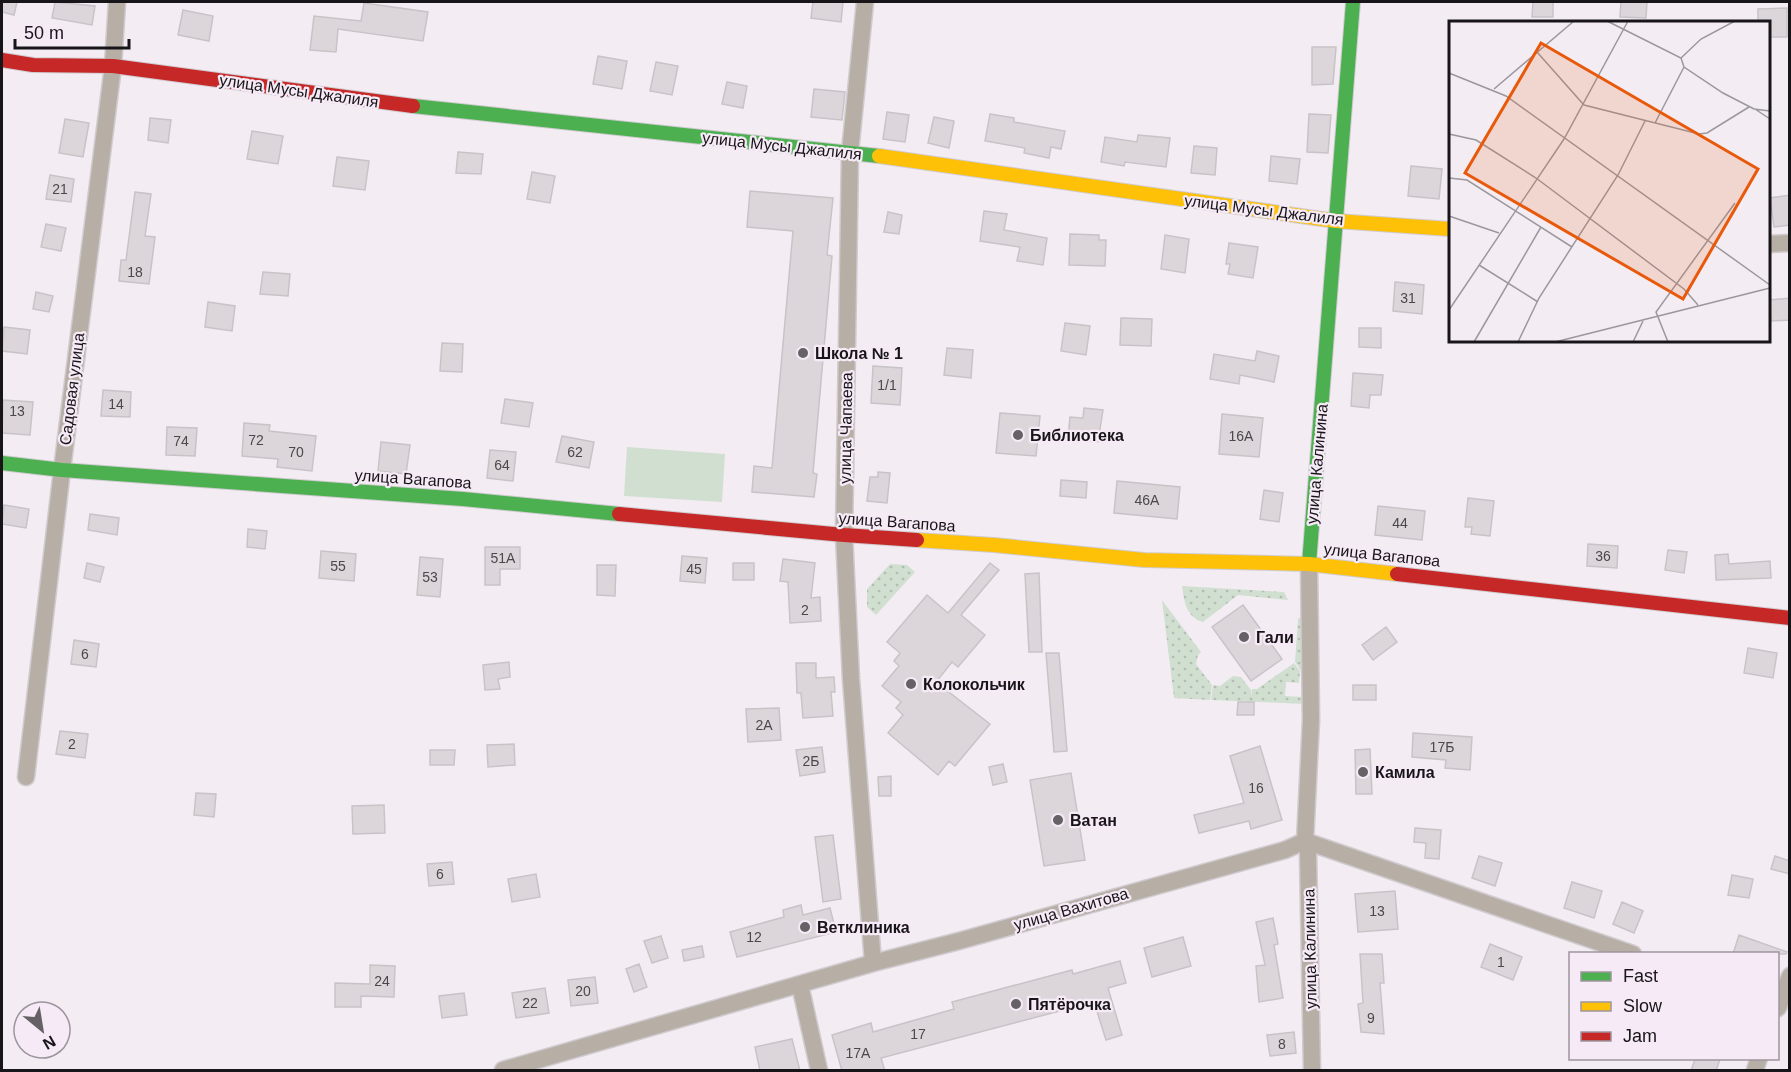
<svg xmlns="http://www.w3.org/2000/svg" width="1791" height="1072" viewBox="0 0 1791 1072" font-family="Arial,sans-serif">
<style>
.green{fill:url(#green-dots)}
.pitch{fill:#d1dfd1}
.building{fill:#dcd6da;stroke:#c8c3c7;stroke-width:1.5}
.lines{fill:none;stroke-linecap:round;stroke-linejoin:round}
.street-casing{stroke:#cfcbcf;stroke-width:19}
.fast-casing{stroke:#cfcbcf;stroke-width:16}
.slow-casing{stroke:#cfcbcf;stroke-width:16}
.jam-casing{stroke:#cfcbcf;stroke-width:16}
.street{stroke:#b7afa6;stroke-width:16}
.fast{stroke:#4caf50;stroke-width:14}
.slow{stroke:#ffc107;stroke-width:14}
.jam{stroke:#c62828;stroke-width:14}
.poi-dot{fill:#656165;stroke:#f5eaf6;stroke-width:2}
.labels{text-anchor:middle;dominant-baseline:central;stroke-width:4.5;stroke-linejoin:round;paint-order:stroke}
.number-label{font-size:14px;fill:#4b474b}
.street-label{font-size:16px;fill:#181519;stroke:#f5eaf6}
.poi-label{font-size:16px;font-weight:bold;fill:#181519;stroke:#f5eaf6;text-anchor:start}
.inset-road{fill:none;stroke:#9b979c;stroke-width:1.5}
.view{fill:#e8590c;fill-opacity:0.15;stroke:#e8590c;stroke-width:3}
.inset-edge{fill:none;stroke:#181519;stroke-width:3}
</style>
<defs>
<pattern id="green-dots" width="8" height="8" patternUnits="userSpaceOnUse" patternTransform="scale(1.5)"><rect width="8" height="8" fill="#d1dfd1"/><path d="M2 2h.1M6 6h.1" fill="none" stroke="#b3beb3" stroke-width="1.8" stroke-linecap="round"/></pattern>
</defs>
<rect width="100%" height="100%" fill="#f3edf3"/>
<path class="green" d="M 890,564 L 907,565 L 915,572 L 876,615 L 867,607 L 867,589 Z
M 1182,586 L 1284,592 L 1288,600 L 1238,595 L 1203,622 C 1186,617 1184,601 1182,586 Z
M 1162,600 L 1201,652 L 1198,655 L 1196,664 L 1212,685 L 1210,700 L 1174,698 Z
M 1301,617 L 1309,629 L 1306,704 L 1211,700 L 1213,685 L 1220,686 L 1233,676 L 1241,677 L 1251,690 L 1251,697 L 1252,689 L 1257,689 L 1294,663 L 1300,671 L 1299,683 L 1286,682 L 1285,696 L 1303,697 L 1301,671 L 1295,662 L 1298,619 Z"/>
<path class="pitch" d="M 627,447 L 725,454 L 722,502 L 624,496 Z"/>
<path class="building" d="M 2,2 L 17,2 L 14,15 L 2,12 Z
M 55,2 L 95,6 L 92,25 L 52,18 Z
M 813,2 L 843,2 L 841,22 L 811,18 Z
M 1533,2 L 1553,2 L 1553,17 L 1532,17 Z
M 1621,2 L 1647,2 L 1646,18 L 1620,17 Z
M 364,3 L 428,12 L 423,41 L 338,29 L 336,52 L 310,50 L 314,16 L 361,21 Z
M 1787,8 L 1787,37 L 1768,37 L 1768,22 L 1758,22 L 1758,9 Z
M 183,10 L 213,16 L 209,41 L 178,35 Z
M 1312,47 L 1336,47 L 1333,84 L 1312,85 Z
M 598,56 L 627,61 L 622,89 L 593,84 Z
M 656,62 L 678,66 L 672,95 L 650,91 Z
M 727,82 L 747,86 L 743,108 L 722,104 Z
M 814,89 L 845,92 L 842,120 L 811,117 Z
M 887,112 L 909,115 L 905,142 L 883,139 Z
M 990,114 L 1014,118 L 1014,122 L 1065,131 L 1061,149 L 1051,147 L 1049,158 L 1024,153 L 1025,148 L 985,141 Z
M 1309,114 L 1331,115 L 1328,153 L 1307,152 Z
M 934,117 L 954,121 L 949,148 L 928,143 Z
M 150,118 L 171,120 L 168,143 L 148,140 Z
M 65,119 L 89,123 L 83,157 L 59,153 Z
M 252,131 L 283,136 L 278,164 L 247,159 Z
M 1138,135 L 1170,138 L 1166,167 L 1125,162 L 1124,166 L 1101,162 L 1105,137 L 1137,142 Z
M 1194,146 L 1217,148 L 1215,175 L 1191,173 Z
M 458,152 L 483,154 L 481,174 L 456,173 Z
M 1271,156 L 1300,159 L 1297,184 L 1269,181 Z
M 337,157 L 369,161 L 365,190 L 333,186 Z
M 1411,166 L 1442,169 L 1439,199 L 1408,196 Z
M 532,172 L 555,176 L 550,203 L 527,199 Z
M 50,175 L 74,179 L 71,202 L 46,199 Z
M 750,191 L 833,198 L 827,255 L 832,256 L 813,473 L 817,474 L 814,497 L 752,492 L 754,466 L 772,468 L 793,231 L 747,227 Z
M 135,192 L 151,194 L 145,236 L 155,237 L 149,284 L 119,281 L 121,260 L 126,260 Z
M 1790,195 L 1790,225 L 1774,227 L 1770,198 Z
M 984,211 L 1007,214 L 1004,230 L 1047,238 L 1043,265 L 1017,261 L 1020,247 L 980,241 Z
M 888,212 L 902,215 L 899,234 L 884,232 Z
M 46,224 L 66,228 L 61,251 L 41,247 Z
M 1070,234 L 1099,235 L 1099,240 L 1106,240 L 1105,266 L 1069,265 Z
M 1165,235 L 1189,239 L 1185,273 L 1161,269 Z
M 1229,243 L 1258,247 L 1253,278 L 1228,274 L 1230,264 L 1226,264 Z
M 263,272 L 290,274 L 288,296 L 260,294 Z
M 1395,282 L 1424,285 L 1422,314 L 1393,311 Z
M 36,292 L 53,296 L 49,312 L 33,309 Z
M 1790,298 L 1790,320 L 1771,321 L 1769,300 Z
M 208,302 L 235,306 L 232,331 L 205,327 Z
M 1121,318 L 1152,319 L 1151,346 L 1120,345 Z
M 1065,323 L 1090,326 L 1086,355 L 1061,351 Z
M 4,327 L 30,330 L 27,354 L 2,351 Z
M 1359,328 L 1381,328 L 1381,348 L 1359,347 Z
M 442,343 L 463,344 L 462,372 L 440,371 Z
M 947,348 L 973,350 L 971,378 L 944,375 Z
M 1257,351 L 1279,356 L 1274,382 L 1240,375 L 1239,384 L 1210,379 L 1214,354 L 1255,361 Z
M 873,366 L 902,368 L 900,405 L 871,403 Z
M 1353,373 L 1383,375 L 1381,395 L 1370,395 L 1369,408 L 1351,406 Z
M 103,390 L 131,392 L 130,417 L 101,416 Z
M 505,399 L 533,403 L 529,427 L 501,423 Z
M 3,400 L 33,402 L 30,435 L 2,433 Z
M 1084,408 L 1103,410 L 1098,442 L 1068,438 L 1070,417 L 1083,418 Z
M 1000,413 L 1040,416 L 1036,456 L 996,453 Z
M 1222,414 L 1263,418 L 1259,457 L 1219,454 Z
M 244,423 L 270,425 L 269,431 L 316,436 L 312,471 L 277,467 L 278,459 L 242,456 Z
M 167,427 L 197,428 L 195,456 L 166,455 Z
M 562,436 L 594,442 L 589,468 L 556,462 Z
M 381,442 L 410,445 L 406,474 L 378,471 Z
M 490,450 L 516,452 L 513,481 L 487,478 Z
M 878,472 L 890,473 L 887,503 L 867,501 L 870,477 L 878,477 Z
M 1061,480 L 1087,482 L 1086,498 L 1060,496 Z
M 1117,481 L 1180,487 L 1177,519 L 1114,513 Z
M 1264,490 L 1283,493 L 1279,522 L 1260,519 Z
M 1468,498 L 1494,501 L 1490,536 L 1471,534 L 1472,527 L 1465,527 Z
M 4,505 L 29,509 L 26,528 L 2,524 Z
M 1378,506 L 1425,511 L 1422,540 L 1375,535 Z
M 90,514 L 119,518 L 117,535 L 88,530 Z
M 248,529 L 267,531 L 265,549 L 247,547 Z
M 1588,544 L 1618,546 L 1617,568 L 1587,566 Z
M 485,547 L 520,547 L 520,569 L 500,569 L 500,585 L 485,585 Z
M 1668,550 L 1687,552 L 1684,573 L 1665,570 Z
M 321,551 L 356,554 L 354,581 L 319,578 Z
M 1728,554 L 1729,564 L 1770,561 L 1771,578 L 1716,580 L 1715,555 Z
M 682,556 L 707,558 L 705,583 L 680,581 Z
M 420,557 L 443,559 L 440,597 L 417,595 Z
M 783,559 L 815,563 L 811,598 L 820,597 L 821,621 L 790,623 L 788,582 L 780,581 Z
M 87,563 L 104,567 L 100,582 L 84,578 Z
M 733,563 L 754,563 L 754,580 L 733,580 Z
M 990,563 L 999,570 L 961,615 L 985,635 L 958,667 L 952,662 L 936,682 L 990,724 L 955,766 L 949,761 L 938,775 L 888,733 L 903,715 L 896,708 L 901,702 L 882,686 L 899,666 L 894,661 L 900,653 L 887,642 L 927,595 L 948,613 Z
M 597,565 L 616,565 L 615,596 L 597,595 Z
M 1039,573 L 1042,652 L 1029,652 L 1025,574 Z
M 1243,605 L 1282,659 L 1251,681 L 1212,627 Z
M 1386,627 L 1397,642 L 1373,660 L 1362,645 Z
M 74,640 L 99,644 L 96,667 L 71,664 Z
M 1748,648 L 1777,653 L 1773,678 L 1744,673 Z
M 1046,653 L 1059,653 L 1067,751 L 1054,752 Z
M 509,662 L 510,677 L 498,679 L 500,689 L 485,690 L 483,665 Z
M 796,663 L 816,663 L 816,678 L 834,677 L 835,692 L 831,692 L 833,716 L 803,718 L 801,693 L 797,693 Z
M 1353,685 L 1376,685 L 1376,700 L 1353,700 Z
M 1238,702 L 1254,702 L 1254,715 L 1237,715 Z
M 779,708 L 781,740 L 748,742 L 746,709 Z
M 60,731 L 88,734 L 85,758 L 56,754 Z
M 1413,733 L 1472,737 L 1470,770 L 1445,768 L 1446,760 L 1412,757 Z
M 514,744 L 515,765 L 488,767 L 487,745 Z
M 1260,746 L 1282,820 L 1251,829 L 1249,821 L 1199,833 L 1194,815 L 1244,803 L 1230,756 Z
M 822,747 L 825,772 L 800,776 L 796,750 Z
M 1370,749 L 1372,794 L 1356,794 L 1355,750 Z
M 430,750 L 455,750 L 454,765 L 430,765 Z
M 1003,764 L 1007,782 L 993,785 L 989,767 Z
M 1071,773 L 1085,860 L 1044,866 L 1030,780 Z
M 891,776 L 891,796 L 879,796 L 878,777 Z
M 196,793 L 216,794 L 214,817 L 194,815 Z
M 384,805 L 385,833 L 353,834 L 352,806 Z
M 1415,828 L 1441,830 L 1439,859 L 1425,858 L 1426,843 L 1414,842 Z
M 833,835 L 841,899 L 823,902 L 815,837 Z
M 1479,856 L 1502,863 L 1495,886 L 1472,878 Z
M 1775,856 L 1790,861 L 1790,874 L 1771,869 Z
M 452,862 L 454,884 L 429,886 L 427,864 Z
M 536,874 L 540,897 L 512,902 L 508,879 Z
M 1732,875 L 1753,879 L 1749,898 L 1728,895 Z
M 1572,882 L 1602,891 L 1594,918 L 1564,908 Z
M 1395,891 L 1398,929 L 1358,932 L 1355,894 Z
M 1622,902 L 1643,911 L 1634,933 L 1613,924 Z
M 801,905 L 803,915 L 830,908 L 836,932 L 737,957 L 730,932 L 784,917 L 783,910 Z
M 1273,918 L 1278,944 L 1274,945 L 1283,998 L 1259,1002 L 1256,966 L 1265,965 L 1256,922 Z
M 1739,935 L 1787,952 L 1786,954 L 1733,954 Z
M 661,936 L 668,958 L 652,963 L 644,941 Z
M 1183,937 L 1191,966 L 1152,977 L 1144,948 Z
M 1490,944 L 1522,957 L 1513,980 L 1481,967 Z
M 702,946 L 704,957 L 684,961 L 682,950 Z
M 1360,954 L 1382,954 L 1384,983 L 1380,983 L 1384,1034 L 1361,1032 L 1358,1004 L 1363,1003 Z
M 1120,961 L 1126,983 L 1108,988 L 1122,1035 L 1106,1040 L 1094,1002 L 881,1058 L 885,1071 L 842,1071 L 832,1035 L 871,1023 L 873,1032 L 954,1009 L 952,1002 L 1072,970 L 1073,974 Z
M 639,964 L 647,987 L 634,992 L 626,969 Z
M 370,965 L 395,966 L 394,997 L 361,996 L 361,1007 L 335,1007 L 335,983 L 370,984 Z
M 595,977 L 598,1003 L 571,1006 L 568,980 Z
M 545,988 L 549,1013 L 516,1018 L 512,993 Z
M 464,993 L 467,1015 L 442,1018 L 439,996 Z
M 1294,1032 L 1296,1053 L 1270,1056 L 1267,1035 Z
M 792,1039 L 800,1071 L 760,1071 L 755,1047 Z
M 1695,1059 L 1720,1059 L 1716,1071 L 1691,1071 Z"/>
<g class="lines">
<g class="street-casing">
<path id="street" d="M 865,2 L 850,152 L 844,535 L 851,679 L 873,963
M 1768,244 L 1790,243
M 1309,564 L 1311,720 L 1305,841 L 1308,852 L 1312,1070
M 26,777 L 62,470 L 113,66 L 117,2
M 800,985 L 819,1070
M 1778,1008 L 1790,976
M 503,1070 L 873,963 L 959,941 L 1285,850 L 1305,841 L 1633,954
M 1755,1070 L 1759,1058"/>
</g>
<g class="fast-casing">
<path id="fast" d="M 413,106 L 879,156
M 2,463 L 62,470 L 463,499 L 619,514
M 1309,564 L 1353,2"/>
</g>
<g class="slow-casing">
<path id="slow" d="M 879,156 L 1336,221 L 1450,229
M 917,540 L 994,545 L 1144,560 L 1309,564 L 1397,574"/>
</g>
<g class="jam-casing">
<path id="jam" d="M 2,60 L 33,65 L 113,66 L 413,106
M 619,514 L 844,535 L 917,540
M 1397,574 L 1790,618"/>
</g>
<use href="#street" class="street"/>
<use href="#fast" class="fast"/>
<use href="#slow" class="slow"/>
<use href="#jam" class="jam"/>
</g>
<g class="poi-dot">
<circle cx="803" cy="353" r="6"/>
<circle cx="1018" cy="435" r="6"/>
<circle cx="1244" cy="637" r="6"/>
<circle cx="911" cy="684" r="6"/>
<circle cx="1363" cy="772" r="6"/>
<circle cx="1058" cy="820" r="6"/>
<circle cx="805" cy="927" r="6"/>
<circle cx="1016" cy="1004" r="6"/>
</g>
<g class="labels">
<g class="number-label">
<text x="60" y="189">21</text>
<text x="135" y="272">18</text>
<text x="1408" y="298">31</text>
<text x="887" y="385">1/1</text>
<text x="116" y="404">14</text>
<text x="17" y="411">13</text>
<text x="1241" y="436">16А</text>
<text x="256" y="440">72</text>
<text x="181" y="441">74</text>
<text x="296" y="452">70</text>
<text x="575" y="452">62</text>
<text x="502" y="465">64</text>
<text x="1147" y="500">46А</text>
<text x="1400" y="523">44</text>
<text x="1603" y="556">36</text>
<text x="503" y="558">51А</text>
<text x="338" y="566">55</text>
<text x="694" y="569">45</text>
<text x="430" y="577">53</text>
<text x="805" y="610">2</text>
<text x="85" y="654">6</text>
<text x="764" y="725">2А</text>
<text x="72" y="744">2</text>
<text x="1442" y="747">17Б</text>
<text x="811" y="761">2Б</text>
<text x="1256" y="788">16</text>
<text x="440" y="874">6</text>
<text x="1377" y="911">13</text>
<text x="754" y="937">12</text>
<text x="1501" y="962">1</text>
<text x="382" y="981">24</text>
<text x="583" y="991">20</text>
<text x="530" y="1003">22</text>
<text x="1371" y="1018">9</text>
<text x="918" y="1034">17</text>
<text x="1282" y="1044">8</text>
<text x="858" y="1053">17А</text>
</g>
<g class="street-label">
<text transform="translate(299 91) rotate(8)">улица Мусы Джалиля</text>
<text transform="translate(782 146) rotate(6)">улица Мусы Джалиля</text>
<text transform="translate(1264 210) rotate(7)">улица Мусы Джалиля</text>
<text transform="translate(72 389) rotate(-83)">Садовая улица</text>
<text transform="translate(846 428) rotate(-89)">улица Чапаева</text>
<text transform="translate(1317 464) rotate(-85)">улица Калинина</text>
<text transform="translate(413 479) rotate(4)">улица Вагапова</text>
<text transform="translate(897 522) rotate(4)">улица Вагапова</text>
<text transform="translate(1382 555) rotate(6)">улица Вагапова</text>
<text transform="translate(1071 909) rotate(-16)">улица Вахитова</text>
<text transform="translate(1310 949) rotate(-91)">улица Калинина</text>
</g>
<g class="poi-label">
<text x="815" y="353">Школа № 1</text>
<text x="1030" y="435">Библиотека</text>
<text x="1256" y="637">Гали</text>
<text x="923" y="684">Колокольчик</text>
<text x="1375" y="772">Камила</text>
<text x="1070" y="820">Ватан</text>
<text x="817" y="927">Ветклиника</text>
<text x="1028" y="1004">Пятёрочка</text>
</g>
</g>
<g transform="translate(1449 21)">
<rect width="321" height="321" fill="#f3edf3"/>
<path class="inset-road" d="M 158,0 L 232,37 L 235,46 L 274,72 L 305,88 L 321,90M 88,31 L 135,84 L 250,113 L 258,112 L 300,86M 232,37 L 252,18 L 286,0M 0,52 L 57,75 L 321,264M 45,68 L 125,0M 306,88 L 321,98M 206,102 L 235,46M 0,113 L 27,119 L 87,157 L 235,268 L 249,284M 0,157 L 18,159 L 123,226M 0,195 L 50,212M 30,244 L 89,281M 0,289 L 115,118 L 179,0M 25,321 L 92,206M 69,321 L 90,277 L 169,154 L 196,100M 106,321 L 321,267M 184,321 L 194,300M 219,321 L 207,291 L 286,182"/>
<path class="view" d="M 92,22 L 309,148 L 234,278 L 16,152 Z"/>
<rect width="321" height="321" class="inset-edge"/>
</g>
<rect width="1791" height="1072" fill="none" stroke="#181519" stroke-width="6"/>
<rect x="1569" y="952" width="210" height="108" fill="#f5eaf6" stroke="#9d959e" stroke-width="1.5"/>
<rect x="1581" y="972" width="30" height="9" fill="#4caf50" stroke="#9d959e" stroke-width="1.5"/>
<text x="1623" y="982" font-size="18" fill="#181519">Fast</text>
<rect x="1581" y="1002" width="30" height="9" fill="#ffc107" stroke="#9d959e" stroke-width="1.5"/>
<text x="1623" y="1012" font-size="18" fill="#181519">Slow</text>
<rect x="1581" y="1032" width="30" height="9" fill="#c62828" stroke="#9d959e" stroke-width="1.5"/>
<text x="1623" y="1042" font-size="18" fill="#181519">Jam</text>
<g transform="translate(42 1030) rotate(150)"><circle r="28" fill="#f5eaf6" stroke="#9d959e" stroke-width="1.5"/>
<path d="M0-4.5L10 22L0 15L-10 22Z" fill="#656165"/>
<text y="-9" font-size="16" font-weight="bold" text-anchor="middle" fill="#181519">N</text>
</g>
<path d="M15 39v9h114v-9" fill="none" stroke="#181519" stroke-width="3"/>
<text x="24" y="39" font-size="18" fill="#181519" stroke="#f5eaf6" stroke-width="4.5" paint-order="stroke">50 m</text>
</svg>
